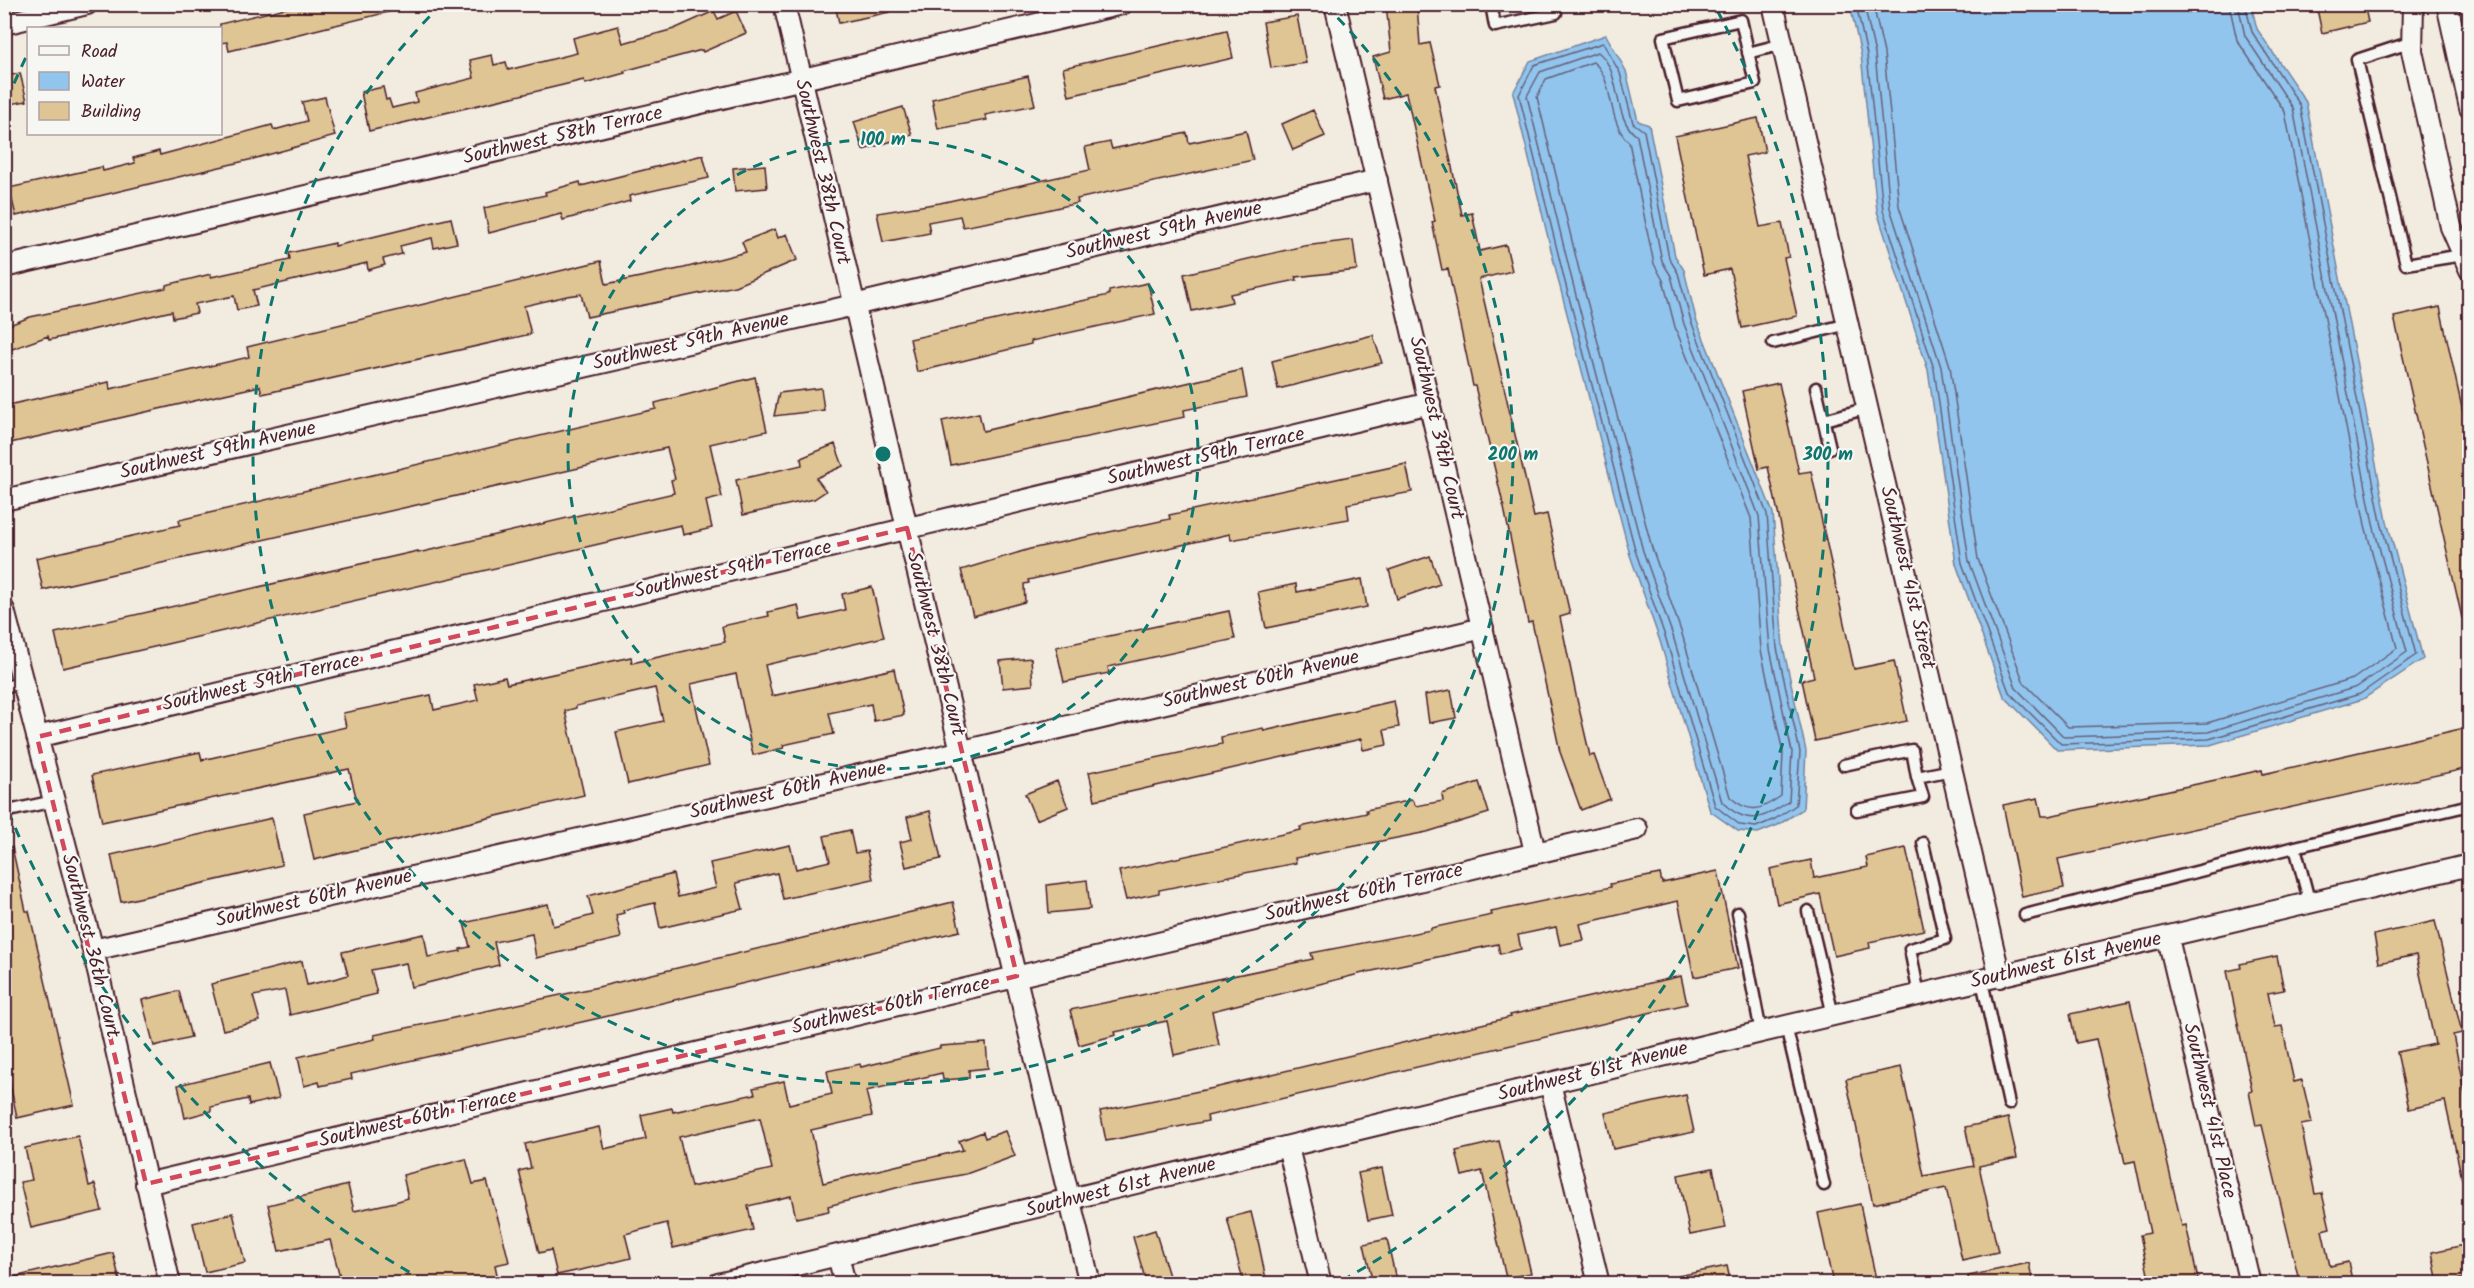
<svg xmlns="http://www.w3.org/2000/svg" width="2474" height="1288" viewBox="0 0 2474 1288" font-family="Kalam,sans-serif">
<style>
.water{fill:#91c5ee;stroke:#7583a0;stroke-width:1.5}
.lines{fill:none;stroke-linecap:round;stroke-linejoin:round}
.shore{stroke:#666179;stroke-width:1.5}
.building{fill:#dfc494;stroke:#4a1f2b;stroke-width:1.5;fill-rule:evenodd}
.lane-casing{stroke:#4a1f2b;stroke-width:15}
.street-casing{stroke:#4a1f2b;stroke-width:24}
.lane{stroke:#f6f6f2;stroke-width:10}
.street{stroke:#f6f6f2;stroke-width:20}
.marked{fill:none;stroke:#d1495b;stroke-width:4.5;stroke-dasharray:12 8;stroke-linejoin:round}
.ring{fill:none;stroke:#0f766e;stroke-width:3;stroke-dasharray:10 8}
.labels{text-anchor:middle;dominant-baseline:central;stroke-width:4.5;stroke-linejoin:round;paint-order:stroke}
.street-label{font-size:20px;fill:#4a1f2b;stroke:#f6f6f2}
.centre{fill:#0f766e;stroke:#f6f6f2;stroke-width:3}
.ring-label{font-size:18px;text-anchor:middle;font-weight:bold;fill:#0f766e;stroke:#f6f6f2;stroke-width:4.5;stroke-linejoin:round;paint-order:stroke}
</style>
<rect width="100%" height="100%" fill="#f1ecdf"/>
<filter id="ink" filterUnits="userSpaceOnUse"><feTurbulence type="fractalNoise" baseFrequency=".0167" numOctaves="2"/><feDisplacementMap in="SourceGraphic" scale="12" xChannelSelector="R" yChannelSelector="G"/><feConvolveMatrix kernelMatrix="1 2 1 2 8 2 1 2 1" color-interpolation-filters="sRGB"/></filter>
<g filter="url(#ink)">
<path class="water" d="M 1850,5 L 2251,5 L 2257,29 L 2306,102 L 2387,521 L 2423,659 L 2363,699 L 2210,745 L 2057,750 L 2004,696 L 1956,564 L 1928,370 L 1877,211 L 1861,55 Z
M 1606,35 L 1626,71 L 1638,121 L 1649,125 L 1675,256 L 1684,270 L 1696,319 L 1773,513 L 1783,647 L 1806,751 L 1803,809 L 1778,825 L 1758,833 L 1738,831 L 1710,811 L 1660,641 L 1630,555 L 1559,283 L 1513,93 L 1530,61 Z"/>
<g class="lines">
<path class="shore" d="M 1856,4 L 1867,55 L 1883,210 L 1934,369 L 1962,563 L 2009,692 L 2061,744 L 2209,739 L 2360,694 L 2416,655 L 2381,522 L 2300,105 L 2252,32 L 2245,4
M 1864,4 L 1875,54 L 1890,208 L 1941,367 L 1969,561 L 2016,688 L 2064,737 L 2208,732 L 2357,687 L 2407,652 L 2373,524 L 2293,108 L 2245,36 L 2238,4
M 1873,4 L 1884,53 L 1899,206 L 1950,366 L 1978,559 L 2024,683 L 2068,727 L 2207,723 L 2353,679 L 2397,648 L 2365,525 L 2285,112 L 2237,40 L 2229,4
M 1603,43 L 1620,73 L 1633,123 L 1644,131 L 1669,258 L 1678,273 L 1691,321 L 1767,514 L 1777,648 L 1800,752 L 1796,805 L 1775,819 L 1756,827 L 1740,825 L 1715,806 L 1666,639 L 1636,553 L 1565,282 L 1519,95 L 1534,65 Z
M 1598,52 C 1623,72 1611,117 1637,136 L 1662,261 L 1671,276 L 1684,324 L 1759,516 L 1770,649 L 1792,752 L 1789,801 C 1763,820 1747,826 1722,802 L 1673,636 L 1643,551 L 1572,280 L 1527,96 L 1540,72 Z
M 1593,62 C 1615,78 1606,122 1629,142 L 1654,264 L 1663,280 L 1675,327 L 1751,518 L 1761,650 L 1783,753 L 1781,796 C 1760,811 1749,814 1730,797 L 1682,634 L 1652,548 L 1581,278 L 1537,97 L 1546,79 Z"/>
</g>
<path class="building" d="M 302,4 L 397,4 L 397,10 L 229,51 L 227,42 L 220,43 L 220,24 Z
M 835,4 L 889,4 L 890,12 L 839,23 Z
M 1386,4 L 1417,4 L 1420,45 L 1430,43 L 1440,85 L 1435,86 L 1462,215 L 1472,213 L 1480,251 L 1506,245 L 1512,271 L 1479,279 L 1534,517 L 1547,514 L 1570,614 L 1560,617 L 1576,695 L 1590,756 L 1594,755 L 1610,799 L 1581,810 L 1560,752 L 1532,622 L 1528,623 L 1504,508 L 1475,386 L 1473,386 L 1448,269 L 1442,270 L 1432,222 L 1435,221 L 1406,93 L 1383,99 L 1373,57 L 1391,52 Z
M 2316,4 L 2364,4 L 2368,22 L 2322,33 Z
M 714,11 L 718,19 L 736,11 L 746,33 L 703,52 L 702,50 L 624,71 L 625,73 L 585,84 L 584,80 L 369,131 L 361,92 L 383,87 L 386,100 L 389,99 L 392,108 L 417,102 L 415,93 L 474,78 L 470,60 L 492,55 L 494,65 L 506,62 L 508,70 L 577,53 L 573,38 L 618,26 L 623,43 L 674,29 Z
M 1297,16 L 1306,63 L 1271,68 L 1263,22 Z
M 1227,30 L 1233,58 L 1069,96 L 1063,68 Z
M 20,73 L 27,101 L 4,105 L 4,77 Z
M 1028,76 L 1035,105 L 985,115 L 987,120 L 938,129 L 932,99 Z
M 325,97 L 335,136 L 253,159 L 16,216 L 9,188 L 102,167 L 103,171 L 135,163 L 133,158 L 159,151 L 160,155 L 272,125 L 274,130 L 307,121 L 302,102 Z
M 903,107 L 912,135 L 863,150 L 854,122 Z
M 1313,110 L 1325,136 L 1293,150 L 1282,124 Z
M 1758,118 L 1765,152 L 1745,156 L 1760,227 L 1782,223 L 1789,257 L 1784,258 L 1797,316 L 1742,328 L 1730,269 L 1704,275 L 1675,136 Z
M 1246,131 L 1253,160 L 1077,199 L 1078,203 L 1016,217 L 963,227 L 960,216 L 928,222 L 930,233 L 883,242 L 877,213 L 940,203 L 1090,170 L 1085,147 L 1110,142 L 1112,149 L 1187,133 L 1189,143 Z
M 703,155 L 709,178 L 629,196 L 630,201 L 563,220 L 561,214 L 489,233 L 484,208 L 546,195 L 545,192 L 580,182 L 581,186 Z
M 765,165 L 767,188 L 735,191 L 733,168 Z
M 451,218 L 457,243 L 434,248 L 432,238 L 400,246 L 402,254 L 383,259 L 385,265 L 368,270 L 367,263 L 253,290 L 257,306 L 237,310 L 234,296 L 195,304 L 197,313 L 173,318 L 172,311 L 49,340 L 48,336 L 4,352 L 4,327 L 30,317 L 166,288 L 166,285 L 211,274 L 211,277 L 290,260 L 289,253 L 335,243 L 335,246 Z
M 775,229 L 778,238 L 787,234 L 797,260 L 735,286 L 587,317 L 581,294 L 567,296 L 524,306 L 531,334 L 262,394 L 260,386 L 10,443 L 4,406 L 109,382 L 110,389 L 249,357 L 247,347 L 601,261 L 606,284 L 684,268 L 746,252 L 742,242 Z
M 1353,240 L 1357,270 L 1296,277 L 1297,280 L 1230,294 L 1232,302 L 1192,311 L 1184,274 L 1304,246 Z
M 1148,283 L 1155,314 L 1031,341 L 1031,344 L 917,372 L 910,339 L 1109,295 L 1109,291 Z
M 2440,307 L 2469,440 L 2469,617 L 2462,618 L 2394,317 Z
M 1373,335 L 1382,363 L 1278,389 L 1272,361 Z
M 1242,370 L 1247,397 L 1184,410 L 1185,417 L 951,465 L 942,421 L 979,413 L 983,431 Z
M 755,377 L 767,431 L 710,444 L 722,497 L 706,501 L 712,528 L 683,535 L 681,525 L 63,668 L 55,633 L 418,551 L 418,553 L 674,493 L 671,480 L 675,479 L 667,448 L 43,590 L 36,558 L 180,525 L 179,520 L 656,409 L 655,403 Z
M 1779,383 L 1799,473 L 1811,471 L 1854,669 L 1894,661 L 1907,721 L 1815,741 L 1802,680 L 1814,677 L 1768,467 L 1759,469 L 1742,391 Z
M 821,388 L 824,410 L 774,416 L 779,393 Z
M 835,444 L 843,466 L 816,478 L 826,491 L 814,499 L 743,515 L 736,480 L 802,465 L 801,458 Z
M 1406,464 L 1412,492 L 1347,504 L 1349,519 L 1231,540 L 1230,534 L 1028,580 L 1029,583 L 1024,584 L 1025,602 L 973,616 L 961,570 L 1030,549 L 1170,519 L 1169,515 Z
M 1430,556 L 1440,584 L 1397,599 L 1389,570 Z
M 1362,579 L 1367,607 L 1266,628 L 1258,592 L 1296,584 L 1297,592 Z
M 872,587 L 884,637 L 765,665 L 772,696 L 894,669 L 904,715 L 874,721 L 871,704 L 829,713 L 834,734 L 783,745 L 784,748 L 753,755 L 736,674 L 691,684 L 709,765 L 628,784 L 616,732 L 663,721 L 655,688 L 576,706 L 576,708 L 565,711 L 584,795 L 314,860 L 304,813 L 357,801 L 349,769 L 102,822 L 92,775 L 200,752 L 202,760 L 346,727 L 343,713 L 431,695 L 434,710 L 478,700 L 474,684 L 505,677 L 507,684 L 631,657 L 632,663 L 725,642 L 722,626 L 769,616 L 768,612 L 798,605 L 801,620 L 845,610 L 842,594 Z
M 1229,611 L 1235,639 L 1108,667 L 1109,673 L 1064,682 L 1056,647 Z
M 1031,658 L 1033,685 L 1003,688 L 1000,661 Z
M 1451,690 L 1456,718 L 1429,723 L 1425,695 Z
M 1394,701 L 1399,727 L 1384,730 L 1387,745 L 1363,750 L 1361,739 L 1095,800 L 1089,772 L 1222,744 L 1221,737 L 1263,728 L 1264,731 Z
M 2469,727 L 2469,768 L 2058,859 L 2064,888 L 2022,897 L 2003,805 L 2038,798 L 2042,816 L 2049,816 L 2262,770 L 2263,774 Z
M 1057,781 L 1068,807 L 1036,820 L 1025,794 Z
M 1479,782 L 1489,813 L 1427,832 L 1295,858 L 1296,863 L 1159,890 L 1159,893 L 1126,900 L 1119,871 L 1301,830 L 1300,827 L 1367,813 L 1366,810 L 1412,800 L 1416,806 L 1443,801 L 1442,794 Z
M 930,811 L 941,859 L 906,867 L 900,842 L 912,839 L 907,817 Z
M 272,818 L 282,865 L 121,902 L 111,855 Z
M 850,830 L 855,853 L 867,851 L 873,879 L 783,899 L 777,873 L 736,883 L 743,909 L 660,928 L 655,903 L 623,910 L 624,913 L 616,915 L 621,938 L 536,958 L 532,934 L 494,942 L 499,965 L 411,987 L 406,963 L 371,970 L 377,994 L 290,1015 L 285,990 L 253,996 L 260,1021 L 223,1030 L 211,984 L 302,961 L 307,985 L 338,978 L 348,975 L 342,952 L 424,934 L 428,957 L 461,951 L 460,949 L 470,947 L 464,923 L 548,904 L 553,926 L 593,915 L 588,896 L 673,874 L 678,897 L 716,888 L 710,863 L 790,845 L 796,869 L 830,861 L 824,836 Z
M 4,847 L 12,847 L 26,911 L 29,911 L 74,1105 L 17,1118 L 4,1053 Z
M 1906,848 L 1924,930 L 1869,942 L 1870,948 L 1834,956 L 1820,894 L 1777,904 L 1770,869 L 1811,860 L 1814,878 L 1868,867 L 1866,857 Z
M 1718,871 L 1738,968 L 1694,977 L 1678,901 L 1580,924 L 1584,940 L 1560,945 L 1556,927 L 1518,935 L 1521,949 L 1500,954 L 1498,944 L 1363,973 L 1212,1011 L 1219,1045 L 1174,1055 L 1167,1021 L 1115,1032 L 1116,1035 L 1079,1045 L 1070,1010 L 1313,959 L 1311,953 L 1431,930 L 1431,928 L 1492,915 L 1491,912 L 1611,887 L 1610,884 L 1660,874 L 1662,883 Z
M 1087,880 L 1090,909 L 1049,913 L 1047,885 Z
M 953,902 L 960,931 L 604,1017 L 351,1074 L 352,1079 L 320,1086 L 319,1082 L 304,1086 L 298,1057 L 375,1039 L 374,1035 L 598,987 Z
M 2435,921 L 2462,1033 L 2453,1035 L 2469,1114 L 2469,1179 L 2462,1179 L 2445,1101 L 2409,1109 L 2397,1052 L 2435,1044 L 2416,955 L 2379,963 L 2374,935 Z
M 2277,956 L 2284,990 L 2268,993 L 2275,1027 L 2282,1026 L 2294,1082 L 2302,1080 L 2312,1123 L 2301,1125 L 2315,1194 L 2322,1193 L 2330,1228 L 2322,1230 L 2330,1266 L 2348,1262 L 2353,1284 L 2300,1284 L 2262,1125 L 2256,1126 L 2249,1092 L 2252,1091 L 2227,971 L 2241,968 L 2240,964 Z
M 1681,976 L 1687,1004 L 1207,1116 L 1208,1121 L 1106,1141 L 1100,1111 L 1214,1088 L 1511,1017 L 1510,1015 Z
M 179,991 L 191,1037 L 154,1046 L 142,1000 Z
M 2130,1001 L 2182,1226 L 2186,1225 L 2199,1284 L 2150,1284 L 2140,1235 L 2150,1233 L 2135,1161 L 2125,1163 L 2096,1039 L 2076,1043 L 2070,1014 Z
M 986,1043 L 988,1068 L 969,1070 L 969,1078 L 943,1080 L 942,1073 L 866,1091 L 872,1116 L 811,1130 L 823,1183 L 963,1150 L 959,1141 L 983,1132 L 985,1138 L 1005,1131 L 1015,1156 L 966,1174 L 907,1185 L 828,1206 L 829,1211 L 796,1218 L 791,1196 L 748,1206 L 753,1230 L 673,1248 L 667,1223 L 625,1234 L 631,1258 L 599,1266 L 557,1275 L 551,1250 L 539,1253 L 519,1171 L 531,1168 L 525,1144 L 599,1127 L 604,1149 L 646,1139 L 641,1115 L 672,1108 L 673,1112 L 755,1094 L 753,1088 L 784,1081 L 789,1104 L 832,1094 L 827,1071 L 860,1064 L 861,1067 L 940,1048 L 940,1046 ZM 760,1118 L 772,1169 L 691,1187 L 679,1137 Z
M 270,1063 L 279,1098 L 249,1105 L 248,1099 L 211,1107 L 211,1111 L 185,1118 L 178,1085 Z
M 1901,1067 L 1924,1176 L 1974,1166 L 1965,1127 L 2008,1118 L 2017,1158 L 1979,1166 L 1998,1252 L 1962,1260 L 1946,1188 L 1873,1204 L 1846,1079 Z
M 1686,1095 L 1694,1132 L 1613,1149 L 1605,1113 Z
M 78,1136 L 89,1186 L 95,1184 L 102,1211 L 31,1228 L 20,1182 L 32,1180 L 25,1148 Z
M 1499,1141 L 1531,1273 L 1506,1278 L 1482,1171 L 1462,1176 L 1456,1151 Z
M 466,1159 L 473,1184 L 487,1181 L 502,1233 L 509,1262 L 495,1265 L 499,1284 L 427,1284 L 426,1279 L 406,1284 L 342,1284 L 330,1240 L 279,1251 L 268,1205 L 348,1185 L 354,1211 L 395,1202 L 408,1198 L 403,1175 Z
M 1382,1168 L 1392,1215 L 1368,1220 L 1358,1173 Z
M 1713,1168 L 1726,1228 L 1690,1235 L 1678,1175 Z
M 1860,1204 L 1877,1284 L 1833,1284 L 1818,1213 Z
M 1251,1212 L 1259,1245 L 1267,1284 L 1244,1284 L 1227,1218 Z
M 233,1213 L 245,1263 L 205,1272 L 193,1223 Z
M 1155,1230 L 1169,1276 L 1146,1282 L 1133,1237 Z
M 1387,1239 L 1397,1284 L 1373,1284 L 1364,1244 Z
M 2469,1244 L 2469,1277 L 2438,1284 L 2432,1252 Z
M 113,1253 L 120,1281 L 15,1284 L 14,1277 Z
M 2029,1263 L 2033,1284 L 1969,1284 L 1968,1276 Z
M 1727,1266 L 1731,1284 L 1679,1284 L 1678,1276 Z"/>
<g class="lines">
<g class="lane-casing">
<path id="lane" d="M 1491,4 L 1495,26 L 1556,13 L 1554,4
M 1741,20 L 1755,83 L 1678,101 L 1663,38 Z
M 2412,42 L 2357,60 L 2406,264 L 2463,255
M 1748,53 L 1783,44
M 1773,343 L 1848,324
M 1816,388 L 1830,448
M 1824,420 L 1868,408
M 4,687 L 23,683
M 1844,765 L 1912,750 L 1917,777
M 1857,810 L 1923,797 L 1917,777 L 1952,770
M 4,812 L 54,801
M 2295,847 L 2470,805
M 1808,911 L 1833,1015
M 1738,913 L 1761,1032
M 2025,915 L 2295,847 L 2310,904
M 1982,981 L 2009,1104
M 1919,995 L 1910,949 L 1945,939 L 1923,843
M 1786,1026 L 1824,1185"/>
</g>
<g class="street-casing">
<path id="street" d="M 784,4 L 907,528 L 1090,1284
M 1335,4 L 1535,852
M 1773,4 L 2000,977
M 2413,4 L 2412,51 L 2451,227 L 2470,270
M 2447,4 L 2470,108
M 4,24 L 87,4
M 4,267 L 1122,4
M 4,500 L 854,305 L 1377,180
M 4,610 L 93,950 L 170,1284
M 37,737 L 1430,403
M 2168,938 L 2250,1284
M 93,950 L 929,759 L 1483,628
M 1550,1083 L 1599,1284
M 1288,1147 L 1321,1284
M 146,1184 L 1637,829
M 838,1255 L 845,1284
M 718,1284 L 1761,1032 L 2470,865"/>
</g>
<use href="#lane" class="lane"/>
<use href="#street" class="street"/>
</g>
</g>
<path class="marked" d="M 907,528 L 1017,976 L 146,1184 L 37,737 Z"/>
<g class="ring">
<circle cx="883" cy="454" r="315"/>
<path d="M1325 5A630 630 0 1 1 441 5"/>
<path d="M425 1281A945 945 0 0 1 7 808M7 100A945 945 0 0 1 27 55M1717 10A945 945 0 0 1 1341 1281"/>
</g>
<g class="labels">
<g class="street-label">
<text transform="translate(563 136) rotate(-13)">Southwest 58th Terrace</text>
<text transform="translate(822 172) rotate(77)">Southwest 38th Court</text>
<text transform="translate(1164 231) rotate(-13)">Southwest 59th Avenue</text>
<text transform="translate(691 342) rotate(-13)">Southwest 59th Avenue</text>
<text transform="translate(1436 428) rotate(77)">Southwest 39th Court</text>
<text transform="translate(218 451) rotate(-13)">Southwest 59th Avenue</text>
<text transform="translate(1206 457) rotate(-13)">Southwest 59th Terrace</text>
<text transform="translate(733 570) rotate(-13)">Southwest 59th Terrace</text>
<text transform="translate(1907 578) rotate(77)">Southwest 41st Street</text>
<text transform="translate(935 644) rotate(76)">Southwest 38th Court</text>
<text transform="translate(1261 680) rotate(-13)">Southwest 60th Avenue</text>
<text transform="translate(261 683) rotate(-13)">Southwest 59th Terrace</text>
<text transform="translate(788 791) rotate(-13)">Southwest 60th Avenue</text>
<text transform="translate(1364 893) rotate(-13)">Southwest 60th Terrace</text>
<text transform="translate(314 899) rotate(-13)">Southwest 60th Avenue</text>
<text transform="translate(90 946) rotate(76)">Southwest 36th Court</text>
<text transform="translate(2066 961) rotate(-13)">Southwest 61st Avenue</text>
<text transform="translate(891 1006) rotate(-13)">Southwest 60th Terrace</text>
<text transform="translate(1593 1072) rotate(-14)">Southwest 61st Avenue</text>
<text transform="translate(2209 1111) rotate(77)">Southwest 41st Place</text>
<text transform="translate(418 1119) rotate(-13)">Southwest 60th Terrace</text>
<text transform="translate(1121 1188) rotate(-14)">Southwest 61st Avenue</text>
</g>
</g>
<circle cx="883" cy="454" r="9" class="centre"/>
<g class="ring-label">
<text x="883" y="145">100 m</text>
<text x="1513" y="460">200 m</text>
<text x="1828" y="460">300 m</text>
</g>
<rect width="2474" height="1288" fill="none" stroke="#f6f6f2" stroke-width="24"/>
<rect x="12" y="12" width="2450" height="1264" fill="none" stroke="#4a1f2b" stroke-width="2" filter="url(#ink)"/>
<rect x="27" y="27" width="195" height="108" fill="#f6f6f2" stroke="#b1a0a2" stroke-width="1.5"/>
<rect x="39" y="46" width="30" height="9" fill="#f6f6f2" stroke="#b1a0a2" stroke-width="1.5"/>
<text x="81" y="57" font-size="18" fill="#4a1f2b">Road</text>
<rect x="39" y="72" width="30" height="18" fill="#91c5ee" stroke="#b1a0a2" stroke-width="1.5"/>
<text x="81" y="87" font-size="18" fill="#4a1f2b">Water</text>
<rect x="39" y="102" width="30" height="18" fill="#dfc494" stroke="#b1a0a2" stroke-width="1.5"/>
<text x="81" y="117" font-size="18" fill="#4a1f2b">Building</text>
</svg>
